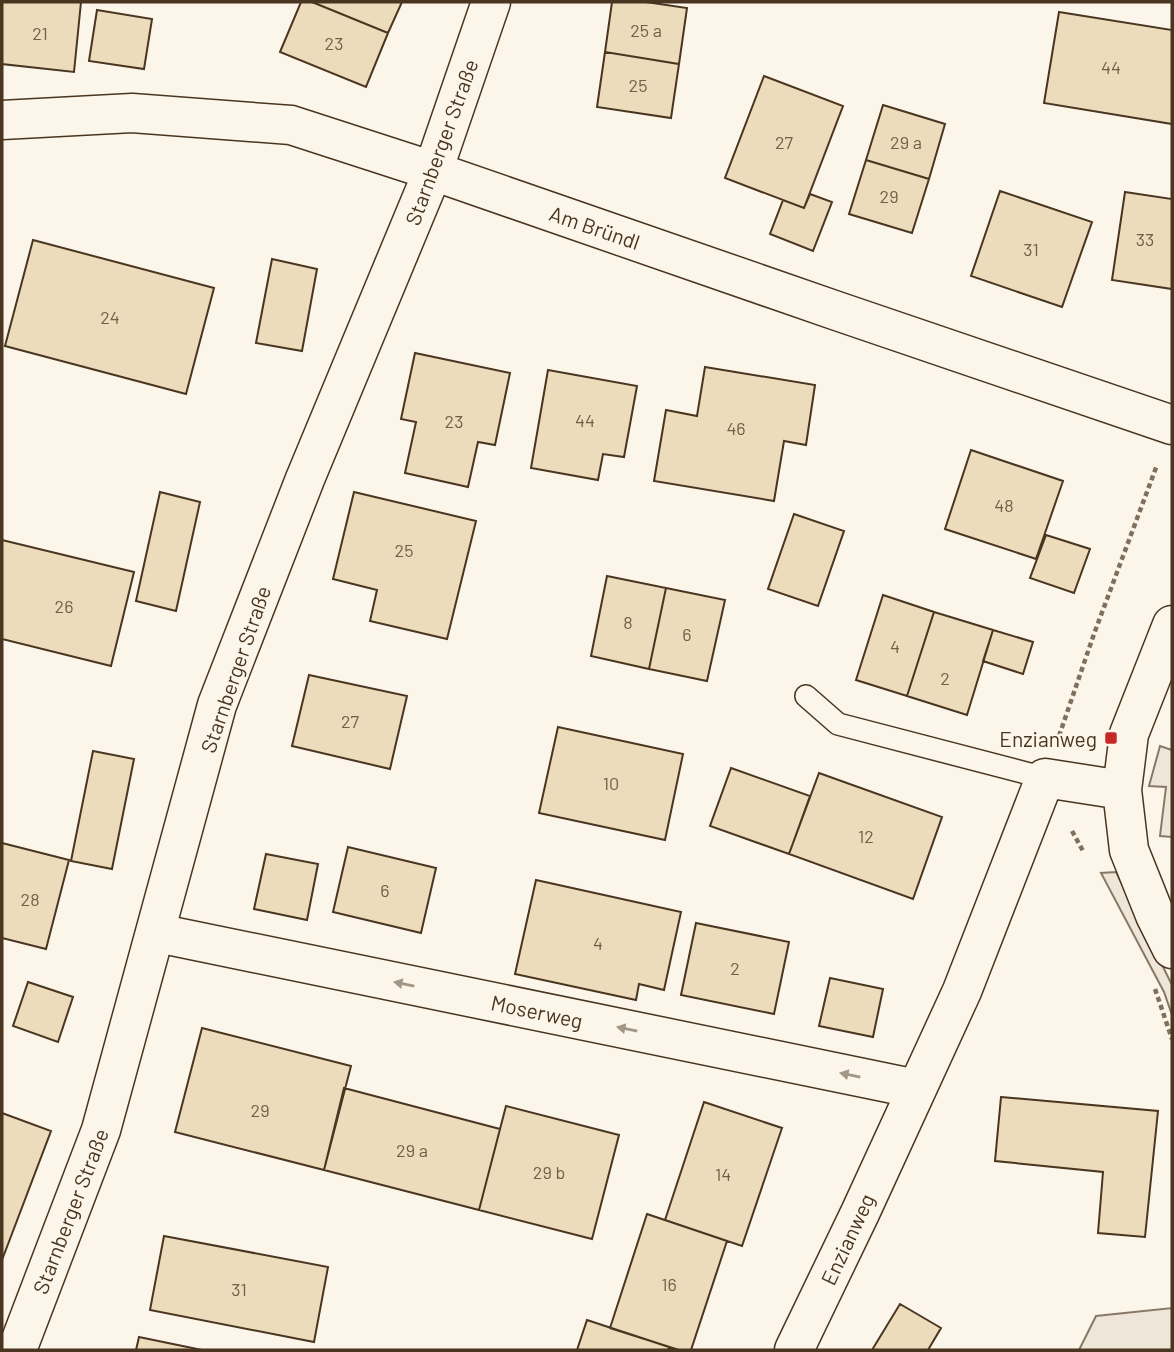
<svg xmlns="http://www.w3.org/2000/svg" width="1174" height="1352" viewBox="0 0 1174 1352" font-family="Barlow,sans-serif">
<style>
.green{fill:#ede6d9;stroke:#887966;stroke-width:2}
.building{fill:#ecdcbc;stroke:#4a3520;stroke-width:2}
.lines{fill:none;stroke-linecap:round;stroke-linejoin:round}
.service-casing{stroke:#4a3520;stroke-width:24}
.minor-casing{stroke:#4a3520;stroke-width:41}
.path{stroke:#7f6f5c;stroke-width:4.5;stroke-dasharray:5 3.5;stroke-linecap:butt}
.service{stroke:#fbf6e9;stroke-width:21}
.minor{stroke:#fbf6e9;stroke-width:38}
.oneway{fill:#a29684}
.poi-dot{fill:#c62828;stroke:#fbf6e9;stroke-width:2.5}
.labels{text-anchor:middle;dominant-baseline:central;stroke-width:5;stroke-linejoin:round;paint-order:stroke}
.number-label{font-size:18px;fill:#725f47}
.street-label{font-size:21px;fill:#4a3520;stroke:#fbf6e9}
.poi-label{font-size:21px;fill:#4a3520;stroke:#fbf6e9;text-anchor:end}
</style>
<rect width="100%" height="100%" fill="#fbf6e9"/>
<path class="green" d="M 1160,746 L 1172,750 L 1172,837 L 1160,836 L 1166,787 L 1149,786 Z
M 1116,872 L 1172,985 L 1172,1015 L 1164,992 L 1101,873 Z
M 1172,1308 L 1172,1350 L 1079,1350 L 1096,1316 Z"/>
<path class="building" d="M 2,2 L 81,2 L 74,72 L 2,64 Z
M 301,2 L 312,2 L 388,33 L 366,87 L 280,52 Z
M 312,2 L 402,2 L 388,33 Z
M 612,2 L 646,2 L 687,8 L 679,64 L 605,52 Z
M 97,10 L 152,19 L 144,69 L 89,61 Z
M 1059,12 L 1172,30 L 1172,124 L 1044,103 Z
M 605,52 L 679,64 L 671,118 L 597,107 Z
M 764,76 L 843,106 L 804,208 L 725,178 Z
M 883,105 L 945,124 L 929,179 L 866,160 Z
M 866,160 L 929,179 L 912,233 L 849,214 Z
M 1000,191 L 1092,222 L 1062,307 L 971,276 Z
M 1125,192 L 1172,199 L 1172,289 L 1112,280 Z
M 810,194 L 832,202 L 813,251 L 770,234 L 783,200 L 804,208 Z
M 33,240 L 214,288 L 186,394 L 5,346 Z
M 272,259 L 317,269 L 302,351 L 256,343 Z
M 415,353 L 510,373 L 495,445 L 478,442 L 468,487 L 405,473 L 416,422 L 401,419 Z
M 705,367 L 815,385 L 806,445 L 784,441 L 774,501 L 654,481 L 666,410 L 697,416 Z
M 548,370 L 637,386 L 624,457 L 603,454 L 598,480 L 531,468 Z
M 971,450 L 1063,481 L 1036,559 L 945,529 Z
M 160,492 L 200,502 L 176,611 L 136,601 Z
M 354,492 L 476,521 L 447,639 L 370,621 L 377,590 L 333,579 Z
M 794,514 L 844,531 L 818,606 L 768,589 Z
M 1046,535 L 1090,549 L 1074,593 L 1030,578 Z
M 2,540 L 134,572 L 111,666 L 2,639 Z
M 607,576 L 666,588 L 649,669 L 591,656 Z
M 666,588 L 725,600 L 707,681 L 649,669 Z
M 883,595 L 934,612 L 907,696 L 856,680 Z
M 934,612 L 993,630 L 967,715 L 907,696 Z
M 993,630 L 1033,642 L 1023,674 L 983,661 Z
M 309,675 L 407,696 L 390,769 L 292,746 Z
M 558,727 L 683,754 L 665,840 L 539,813 Z
M 93,751 L 134,759 L 112,869 L 71,861 Z
M 731,768 L 810,796 L 789,854 L 710,826 Z
M 819,773 L 942,817 L 913,899 L 789,854 Z
M 2,843 L 69,860 L 46,949 L 2,938 Z
M 348,847 L 436,868 L 421,933 L 333,912 Z
M 266,854 L 318,864 L 307,920 L 254,909 Z
M 536,880 L 681,912 L 664,990 L 639,984 L 636,1000 L 515,974 Z
M 696,923 L 789,942 L 774,1014 L 681,995 Z
M 830,978 L 883,989 L 873,1037 L 819,1026 Z
M 28,982 L 73,997 L 58,1042 L 13,1026 Z
M 202,1028 L 351,1066 L 324,1170 L 175,1132 Z
M 344,1088 L 500,1129 L 479,1210 L 324,1170 Z
M 1001,1097 L 1158,1111 L 1145,1237 L 1098,1233 L 1103,1172 L 995,1161 Z
M 704,1102 L 782,1128 L 742,1246 L 665,1220 Z
M 506,1106 L 619,1135 L 592,1239 L 479,1210 Z
M 2,1113 L 51,1131 L 2,1260 Z
M 647,1214 L 727,1241 L 691,1350 L 679,1350 L 610,1328 Z
M 164,1236 L 328,1267 L 314,1342 L 150,1310 Z
M 900,1304 L 941,1328 L 928,1350 L 872,1350 Z
M 587,1320 L 669,1347 L 668,1350 L 577,1350 Z
M 139,1337 L 202,1350 L 136,1350 Z"/>
<g class="lines">
<g class="service-casing">
<path id="service" d="M 806,696 L 838,724 L 1045,778"/>
</g>
<g class="minor-casing">
<path id="minor" d="M 2,120 L 132,113 L 291,125 L 433,171 L 837,311 L 1172,425
M 1172,625 L 1129,734 L 1122,790 L 1129,850 L 1155,915 L 1172,949
M 157,933 L 917,1089
M 17,1350 L 101,1130 L 217,705 L 305,479 L 433,171 L 491,2
M 794,1350 L 860,1213 L 962,991 L 1045,778 L 1122,790"/>
</g>
<path class="path" d="M 1059,736 L 1094,634 L 1157,465
M 1072,831 L 1083,851
M 1155,989 L 1172,1039"/>
<use href="#service" class="service"/>
<use href="#minor" class="minor"/>
</g>
<defs><path id="oneway-solid" d="M-6-.8H1V-3.2L6.5 0L1 3.2V.8H-6Z" transform="scale(1.75)"/></defs>
<g class="oneway">
<use href="#oneway-solid" transform="translate(404 984) rotate(-168)"/>
<use href="#oneway-solid" transform="translate(627 1029) rotate(-168)"/>
<use href="#oneway-solid" transform="translate(850 1075) rotate(-168)"/>
</g>
<rect class="poi-dot" x="1104" y="731" width="14" height="14" rx="3.5"/>
<g class="labels">
<g class="number-label">
<text x="646" y="30">25 a</text>
<text x="40" y="33">21</text>
<text x="334" y="43">23</text>
<text x="1111" y="67">44</text>
<text x="638" y="85">25</text>
<text x="784" y="142">27</text>
<text x="906" y="142">29 a</text>
<text x="889" y="196">29</text>
<text x="1145" y="239">33</text>
<text x="1031" y="249">31</text>
<text x="110" y="317">24</text>
<text x="585" y="420">44</text>
<text x="454" y="421">23</text>
<text x="736" y="428">46</text>
<text x="1004" y="505">48</text>
<text x="404" y="550">25</text>
<text x="64" y="606">26</text>
<text x="628" y="622">8</text>
<text x="687" y="634">6</text>
<text x="895" y="646">4</text>
<text x="945" y="678">2</text>
<text x="350" y="721">27</text>
<text x="611" y="783">10</text>
<text x="866" y="836">12</text>
<text x="385" y="890">6</text>
<text x="30" y="899">28</text>
<text x="598" y="943">4</text>
<text x="735" y="968">2</text>
<text x="260" y="1110">29</text>
<text x="412" y="1150">29 a</text>
<text x="549" y="1172">29 b</text>
<text x="723" y="1174">14</text>
<text x="669" y="1284">16</text>
<text x="239" y="1289">31</text>
</g>
<g class="street-label">
<text transform="translate(441 142) rotate(-70)">Starnberger Straße</text>
<text transform="translate(595 227) rotate(19)">Am Bründl</text>
<text transform="translate(235 669) rotate(-71)">Starnberger Straße</text>
<text transform="translate(537 1011) rotate(12)">Moserweg</text>
<text transform="translate(70 1211) rotate(-69)">Starnberger Straße</text>
<text transform="translate(847 1239) rotate(-65)">Enzianweg</text>
</g>
<g class="poi-label">
<text x="1097" y="738">Enzianweg</text>
</g>
</g>
<rect width="1174" height="1352" fill="none" stroke="#4a3520" stroke-width="7"/>
</svg>
